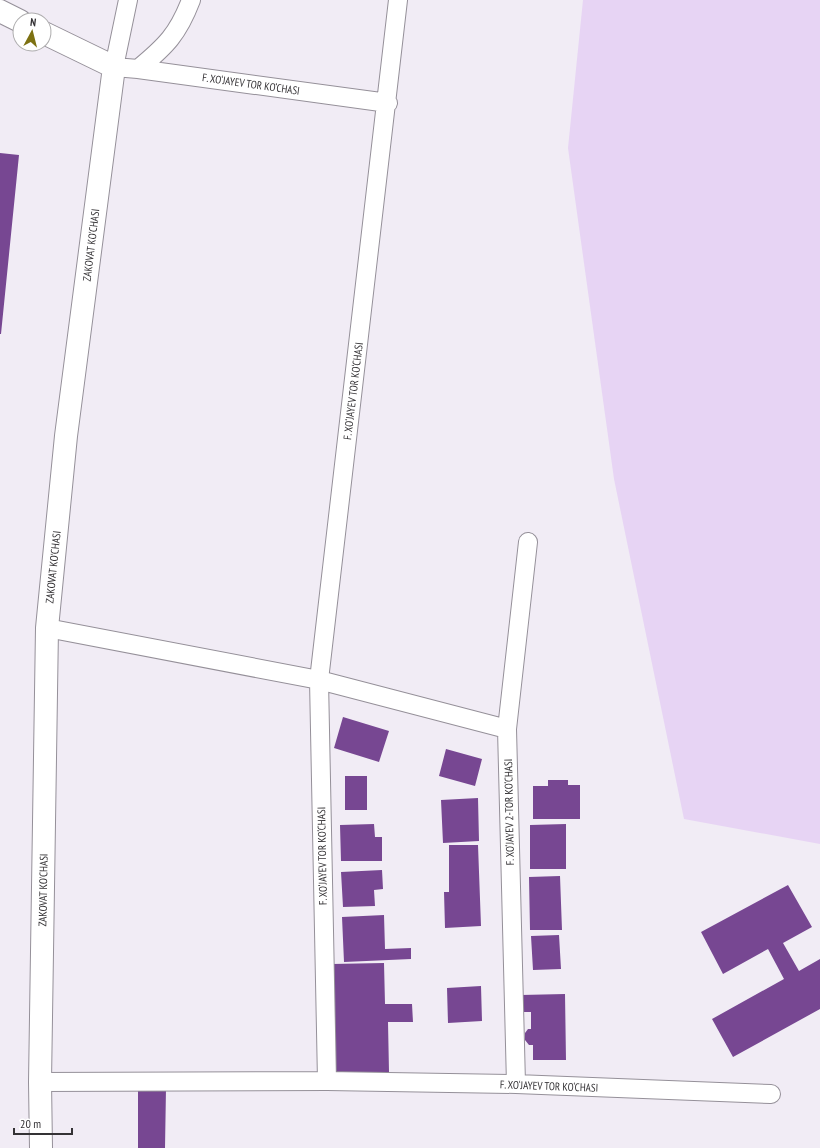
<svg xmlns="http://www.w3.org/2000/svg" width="820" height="1148" viewBox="0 0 820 1148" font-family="'PT Sans Narrow',sans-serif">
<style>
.green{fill:#e7d4f4}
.building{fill:#774792}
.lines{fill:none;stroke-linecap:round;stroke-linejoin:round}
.street-casing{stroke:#959099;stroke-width:20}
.secondary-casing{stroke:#959099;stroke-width:24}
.street{stroke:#fff;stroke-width:18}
.secondary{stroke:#fff;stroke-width:22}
.labels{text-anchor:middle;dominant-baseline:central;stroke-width:4;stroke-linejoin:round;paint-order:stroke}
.street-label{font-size:11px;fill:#343235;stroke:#fff}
</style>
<rect width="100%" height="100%" fill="#f1ecf5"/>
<path class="green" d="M 583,0 L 820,0 L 820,844 L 684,819 L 614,479 L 568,148 Z"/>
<path class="building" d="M 0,153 L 19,155 L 1,334 L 0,334 Z
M 343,717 L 389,731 L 379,762 L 334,748 Z
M 446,749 L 482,759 L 475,786 L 439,776 Z
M 345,776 L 367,776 L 367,810 L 345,810 Z
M 548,780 L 568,780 L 568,785 L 580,785 L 580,819 L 533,819 L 533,786 L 548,786 Z
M 478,798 L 479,841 L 443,843 L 441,800 Z
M 374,824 L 375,837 L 382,837 L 382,861 L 341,861 L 340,825 Z
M 566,824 L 566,869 L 530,869 L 530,825 Z
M 449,845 L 478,845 L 481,926 L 445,928 L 444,892 L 449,892 Z
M 382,870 L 383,889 L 374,890 L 375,906 L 343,907 L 341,872 Z
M 560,876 L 562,930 L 530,930 L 529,877 Z
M 788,885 L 812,927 L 783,943 L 799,971 L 820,959 L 820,1009 L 733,1057 L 712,1019 L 784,979 L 768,949 L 723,974 L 701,932 Z
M 384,915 L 385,949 L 411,948 L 411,959 L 344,962 L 342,917 Z
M 559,935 L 561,969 L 533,970 L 531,936 Z
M 384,963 L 385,1004 L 412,1004 L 413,1022 L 388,1022 L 389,1072 L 334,1073 L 332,964 Z
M 481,986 L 482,1021 L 448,1023 L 447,988 Z
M 565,994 L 566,1060 L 533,1060 L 533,1045 L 529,1045 L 525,1040 L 525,1033 L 528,1029 L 531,1029 L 531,1012 L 522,1012 L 521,995 Z
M 138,1088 L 166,1088 L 165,1148 L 138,1148 Z"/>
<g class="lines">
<g class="street-casing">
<path id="street" d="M 128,0 L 114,67 L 138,69 L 388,103
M 138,69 C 166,46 178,34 191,0
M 47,628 L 319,680 L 507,729
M 327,1081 L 319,680 L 398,0
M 40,1082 L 327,1081 L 516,1084 L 771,1094
M 516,1084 L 507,729 L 528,542"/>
</g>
<g class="secondary-casing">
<path id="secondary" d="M 0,11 L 20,21
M 41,1148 L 40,1082 L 47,628 L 66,436 L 114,67 L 44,33"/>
</g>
<use href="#street" class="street"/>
<use href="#secondary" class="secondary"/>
</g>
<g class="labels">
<g class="street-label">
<text transform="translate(251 84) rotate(8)">F. XO‘JAYEV TOR KO‘CHASI</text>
<text transform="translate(91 245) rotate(-83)">ZAKOVAT KO'CHASI</text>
<text transform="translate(353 391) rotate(-83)">F. XO‘JAYEV TOR KO‘CHASI</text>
<text transform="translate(53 567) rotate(-84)">ZAKOVAT KO'CHASI</text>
<text transform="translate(509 812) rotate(-91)">F. XO‘JAYEV 2-TOR KO‘CHASI</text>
<text transform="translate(322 856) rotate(-91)">F. XO‘JAYEV TOR KO‘CHASI</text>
<text transform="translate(43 890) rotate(-89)">ZAKOVAT KO'CHASI</text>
<text transform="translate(549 1086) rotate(2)">F. XO‘JAYEV TOR KO‘CHASI</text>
</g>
</g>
<g transform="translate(32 32) rotate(7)"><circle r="19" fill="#ffffff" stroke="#aeadae"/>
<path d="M0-3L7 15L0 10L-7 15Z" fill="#7d7112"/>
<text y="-6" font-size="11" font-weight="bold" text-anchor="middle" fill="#343235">N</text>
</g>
<path d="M14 1128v6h58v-6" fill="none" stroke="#343235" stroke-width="2"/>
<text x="20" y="1128" font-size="12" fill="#343235" stroke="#ffffff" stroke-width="3" paint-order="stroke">20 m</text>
</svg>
